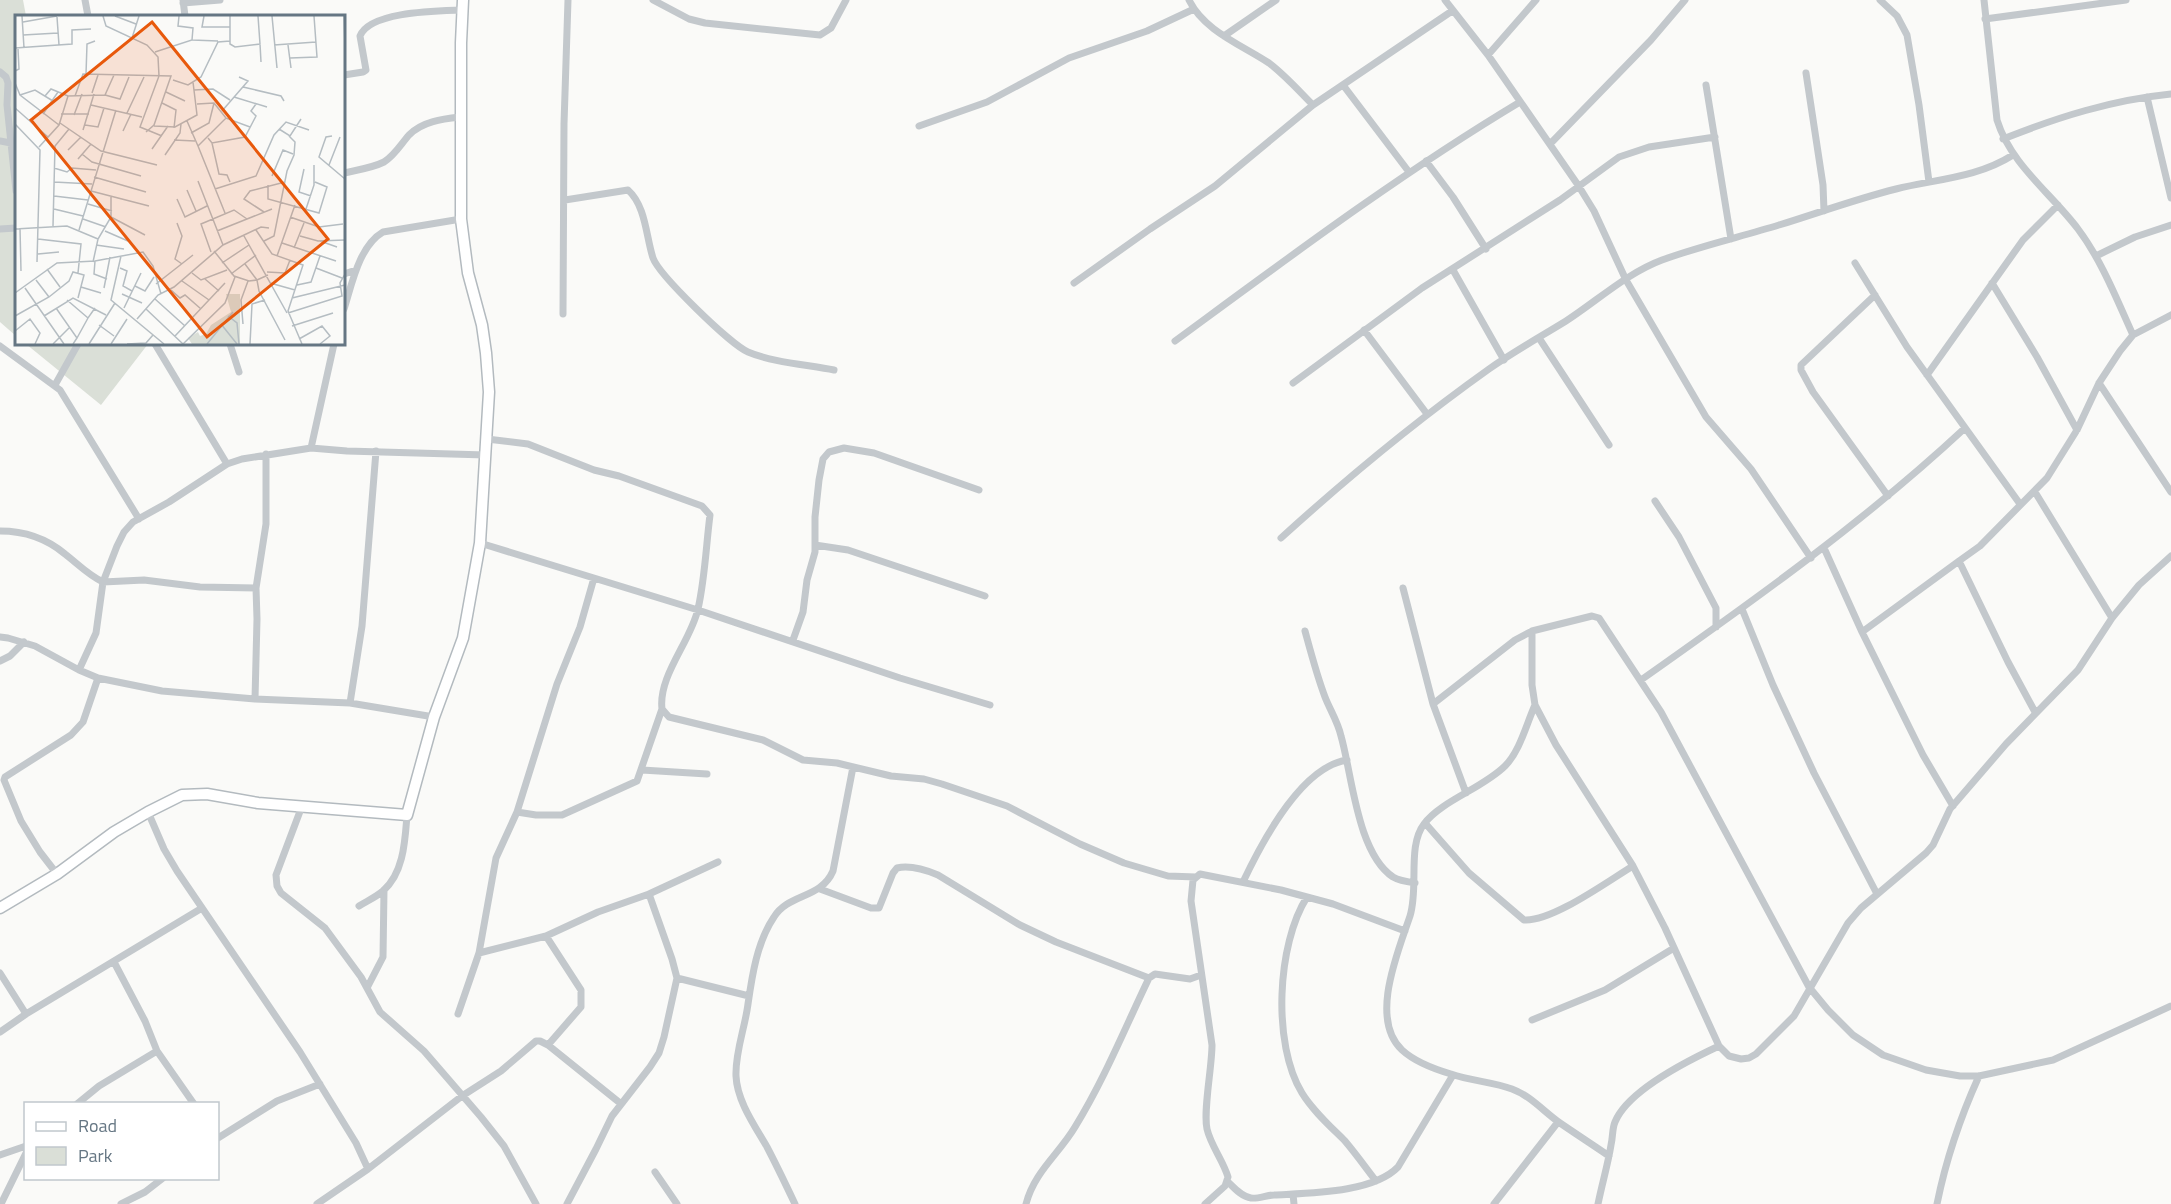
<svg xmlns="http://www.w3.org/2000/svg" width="2171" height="1204" viewBox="0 0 2171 1204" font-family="'Titillium Web',sans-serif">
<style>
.green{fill:#dadfd7}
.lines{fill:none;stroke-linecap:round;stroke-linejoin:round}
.secondary-casing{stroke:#b3babf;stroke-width:13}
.street{stroke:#c3c8cc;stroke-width:7}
.secondary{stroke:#fff;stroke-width:10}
.inset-road{fill:none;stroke:#b5bdc2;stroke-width:1.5}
.view{fill:#e8590c;fill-opacity:0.15;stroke:#e8590c;stroke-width:3}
.inset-edge{fill:none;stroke:#657683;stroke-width:3}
</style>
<rect width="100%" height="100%" fill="#fafaf8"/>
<path class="green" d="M 0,0 L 23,0 L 26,16 L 16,16 L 16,336 L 0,322 Z
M 26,344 L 148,344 L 101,405 Z"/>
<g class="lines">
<g class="secondary-casing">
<path id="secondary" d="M 0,908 L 57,874 L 114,832 L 148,812 L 182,795 L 207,794 L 258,803 L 407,815 L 434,717 L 463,638 L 480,543 L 489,392 L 486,353 L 482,325 L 468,273 L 461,219 L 461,43 L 463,0"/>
</g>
<path class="street" d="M 85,0 L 88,16
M 183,0 L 185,16
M 653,0 L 689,19 L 705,23 L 820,35 L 831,28 L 846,0
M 1189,0 C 1204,31 1242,45 1269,63 C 1285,75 1299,91 1313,105
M 1445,0 L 1488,55 L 1578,185 L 1594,211 L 1626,280 L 1706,417 L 1751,469 L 1811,558
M 1880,0 L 1897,16 L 1907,35 L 1919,105 L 1929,182
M 1984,0 L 1997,120 C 2011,165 2051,193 2078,229 C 2102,261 2117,300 2133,335
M 183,3 L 220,0
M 1985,19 L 2126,0
M 1224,36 L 1276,0
M 1488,55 L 1536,0
M 0,72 L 6,77 L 8,83 L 7,105 L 16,191
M 1806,73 L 1823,185 L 1824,211
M 344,75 L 363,72 L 366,70 L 360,36 C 370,11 439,11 462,10
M 1343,85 L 1409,172
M 1706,85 L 1731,239
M 2147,97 L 2171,198
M 919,126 L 987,102 L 1069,58 L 1147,31 L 1194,9
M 2003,139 C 2058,117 2112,100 2171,94
M 0,141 L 11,143
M 1550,144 L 1651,40 L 1685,0
M 1426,161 L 1453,197 L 1486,249
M 344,173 C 357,170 372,168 384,162 C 395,155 401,144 409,135 C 423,121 443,119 461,117
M 565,200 L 628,190 C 646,206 646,237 653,258 C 659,275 731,345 748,352 C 771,362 809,365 834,370
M 0,229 L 16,228
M 2096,256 L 2135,237 L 2171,225
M 1855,263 L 1907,347 L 2020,504
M 1453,270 L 1504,360
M 344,274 L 356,270
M 1074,283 L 1150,229 L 1215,186 L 1313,105 L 1452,11
M 1992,283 L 2037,357 L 2077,430
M 1875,295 L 1801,365 L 1801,370 L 1813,392 L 1888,496
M 344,309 C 352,284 359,246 383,232 L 461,219
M 563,314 L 564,124 L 568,0
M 1364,330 L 1427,414
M 1539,338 L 1609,445
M 1175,341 C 1288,258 1400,174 1520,102
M 155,344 L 227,464
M 230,344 L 239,372
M 0,346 L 60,390 L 139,519
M 1927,375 L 2023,240 L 2058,205
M 1293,383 L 1422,288 L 1560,200 L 1619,157 L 1649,147 L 1715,137
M 2099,383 L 2171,492
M 55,385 L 78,344
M 487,439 L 528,444 L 594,470 L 619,476 L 702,506 L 710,515 C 706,546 705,578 698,609 C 691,641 658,676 662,709 L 637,781 L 562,815 L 536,815 L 517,812
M 311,448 L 334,344
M 2035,492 L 2112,618
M 1655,501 L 1679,537 L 1716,608 L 1716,627
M 0,531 C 25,531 46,538 65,554 C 78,564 88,575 103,582 L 117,546 L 124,532 L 133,522 L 169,502 L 227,464 L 242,459 L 311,448 L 347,451 L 486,455
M 1281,538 C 1347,478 1416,421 1489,369 C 1513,352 1540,337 1566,321 C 1597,301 1627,273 1662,260 C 1700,246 1740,237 1779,225 C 1818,213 1856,199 1896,189 C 1936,179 1977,178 2013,155
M 480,543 L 698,610 L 900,678 L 990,705
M 815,545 L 848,550 L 985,596
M 1824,548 L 1862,632
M 1403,588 L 1433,704 L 1466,793
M 1742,609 L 1773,685 L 1814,773 L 1877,894
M 1305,631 C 1311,653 1317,676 1325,697 C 1330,710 1338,722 1341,736 C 1352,774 1357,853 1393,877 C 1400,881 1408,882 1415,883
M 1532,631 L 1532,685 L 1535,705 L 1556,745 L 1633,866 L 1665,928 L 1719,1046 L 1729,1056 L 1741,1059 L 1749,1058 L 1756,1054 L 1794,1016 L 1848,923 L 1861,908 L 1926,853 L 1933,845 L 1950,809 L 2006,744 L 2078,670 L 2112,618 L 2139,585 L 2171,556
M 0,637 L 8,638 L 35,646 L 79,670 L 98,678 L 162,691 L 255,699 L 350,703 L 434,717
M 793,640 L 803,612 L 807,580 L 815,552 L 815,517 L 819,480 L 823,459 L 829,452 L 844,448 L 874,453 L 979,490
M 0,661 L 10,656 L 24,642
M 79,670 L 96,633 L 103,582 L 144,580 L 200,587 L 256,588
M 1641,680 C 1753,601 1864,522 1965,428
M 255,699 L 257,619 L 256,588 L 266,524 L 266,454
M 350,703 L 362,626 L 376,451
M 1433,704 L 1515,640 L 1532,631 L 1592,616 L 1599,618 L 1661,712 L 1809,987 L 1828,1010 L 1853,1035 L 1883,1055 L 1926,1070 L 1960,1076 L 1979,1076 L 2053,1060 L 2171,1006
M 1535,705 C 1526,725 1520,751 1505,766 C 1483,788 1441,801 1424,824 C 1407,846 1419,888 1410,916 C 1398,952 1369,1019 1402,1050 C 1415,1062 1434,1069 1451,1074 C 1471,1081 1493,1082 1512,1089 C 1531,1096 1544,1112 1560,1123 C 1576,1134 1593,1145 1609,1156
M 662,709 L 669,717 L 763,740 L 803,760 L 837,763 L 891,776 L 924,779 L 942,784 L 1007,806 L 1080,844 L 1124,863 L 1168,876 L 1196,877
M 2035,712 L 2008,662 L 1959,561 L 1980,546 L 2047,478 L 2077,430 L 2099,383 L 2120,351 L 2133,335 L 2171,315
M 642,770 L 707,774
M 302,806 L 276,875 L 277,886 L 281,893 L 325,928 L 361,977 L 380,1012 L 424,1051 L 481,1117 L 504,1146 L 536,1204
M 1953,806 L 1923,755 L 1862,632 L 1959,561
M 148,812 L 164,849 L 177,871 L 300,1052 L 356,1143 L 368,1169
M 1425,823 L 1469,873 L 1524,920 C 1552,922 1608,881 1633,866
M 57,874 L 40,852 L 21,821 L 4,780 L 5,777 L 71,735 L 83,722 L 98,678
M 1243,882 C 1261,844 1301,767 1347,760
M 820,889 L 871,908 L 879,908 L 893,873 L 897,868 C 910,865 926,870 938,875 L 1020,925 L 1056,942 L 1149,978
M 649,894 L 718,862
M 1307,897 C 1277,944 1272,1044 1302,1093 C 1313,1111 1330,1126 1345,1141 C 1356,1154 1366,1168 1376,1181
M 359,906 C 367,901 376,897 383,891 C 404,873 405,840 407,815
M 546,936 L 581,990 L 581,1007 L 548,1045
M 479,953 L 546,936 L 598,912 L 649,894 L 672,959 L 677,978 L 664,1037 L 659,1053 L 650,1067 L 612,1116 L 596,1149 L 567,1204
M 114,962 L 145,1021 L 157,1051 L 194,1104
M 0,973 L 26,1014
M 677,978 L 749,996
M 367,988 L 383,957 L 384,890
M 458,1014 L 479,953 L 496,858 L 517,812 L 557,684 L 580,627 L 594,578
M 1532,1020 L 1605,990 L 1674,948
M 0,1032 L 26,1014 L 202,908
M 77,1104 L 99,1086 L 157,1051
M 218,1138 L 277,1101 L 320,1084
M 0,1155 L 26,1146
M 655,1172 L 677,1204
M 1228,1182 C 1234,1188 1242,1197 1251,1198 C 1258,1199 1267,1195 1274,1195 C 1309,1193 1373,1193 1398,1167 L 1453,1075
M 1293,1194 L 1294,1204
M 1,1204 L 26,1153
M 121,1204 L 145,1192 L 163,1178
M 317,1204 L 368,1169 L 462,1096 L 501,1071 L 536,1041 L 540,1041 L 548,1045 L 620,1103
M 795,1204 C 786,1185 777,1166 767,1147 C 755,1126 737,1101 736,1076 C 735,1052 745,1028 748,1004 C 752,976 757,942 774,917 C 789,893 821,899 833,871 L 853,767
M 1026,1204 C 1034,1172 1059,1154 1075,1127 C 1104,1080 1125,1028 1149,978 L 1155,974 L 1190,979 L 1201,975
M 1205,1204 L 1225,1186 L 1228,1177 C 1223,1160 1211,1146 1207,1129 C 1203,1111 1212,1067 1212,1045 L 1191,901 L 1193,880 L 1200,874 L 1205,875 L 1281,890 L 1333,904 L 1405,931
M 1494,1204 L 1558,1122
M 1598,1204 C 1602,1184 1608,1164 1611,1145 C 1613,1137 1612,1129 1615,1122 C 1628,1090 1689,1060 1719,1046
M 1937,1204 C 1946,1159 1960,1118 1979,1076"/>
<use href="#secondary" class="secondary"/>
</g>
<g transform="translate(15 15)">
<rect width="330" height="330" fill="#fafaf8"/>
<path d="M 211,279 L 225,279 L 225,329 L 177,329 L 173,323 L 183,317 L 185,321 L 191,319 L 196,310 L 216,297 Z" fill="#dadfd7"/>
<path class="inset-road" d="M 7,1 L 9,33M 88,1 L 91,11 L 132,30 L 143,42 L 144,61 L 125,112 L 147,121M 100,1 L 121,9M 189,1 L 187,12 L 215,12M 215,1 L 215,29 L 220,32 L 245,29 L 243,1M 257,1 L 262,53M 329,1 L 330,31M 42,2 L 44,30M 8,7 L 42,1M 8,20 L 43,18M 117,23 L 124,1M 177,25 L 203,26M 245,29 L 246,47M 259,30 L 301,27M 273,30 L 276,53M 0,33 L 57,29 L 57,15 L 76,14M 140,37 L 177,25 L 178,13 L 163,11 L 164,1M 275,43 L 302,42 L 299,1M 0,56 L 4,54 L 3,34M 71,59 L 72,29 L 80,26M 158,65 L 173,70 L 186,62 L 203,27 L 215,26M 0,68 L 5,80 L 44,110M 228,72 L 266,81 L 269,86M 179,75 L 198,74 L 215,85M 151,77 L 170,86M 77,78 L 83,60M 5,80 L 20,75 L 38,86M 90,80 L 105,84 L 114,62M 30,81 L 36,74 L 53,81 L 90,80 L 99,60M 60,81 L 68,59 L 156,61 L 139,110 L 131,117M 219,82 L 252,92M 147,88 L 161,95 L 159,113M 182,89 L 199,88 L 211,103M 76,90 L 127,102M 0,93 L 33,122M 207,96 L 233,66 L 224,62M 112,98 L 129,62M 28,99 L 43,77M 46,99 L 74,99M 59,100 L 67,79M 172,106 L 183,131 L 211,103 L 235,112M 45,108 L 86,136 L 142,150M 0,109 L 25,135 L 22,247M 70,110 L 83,112 L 89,93M 139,111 L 160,112 L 182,100 L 178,67M 264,114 L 275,121 L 286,104M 68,115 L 79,79M 108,116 L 116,99M 176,118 L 194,108 L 199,88M 317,121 L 311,122 L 304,142 L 330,164M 193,123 L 197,128 L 230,122 L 241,101 L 236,96 L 241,89M 159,125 L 180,126M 197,128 L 204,159 L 212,160 L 215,167M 183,131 L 210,198M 24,132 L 44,110 L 53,81M 137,134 L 153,111M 53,135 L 66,122M 67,139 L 77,147 L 126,161M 150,140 L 165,118 L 166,109M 63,144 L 76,129M 314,150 L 325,122M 39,153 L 52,157 L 57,153 L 81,155M 289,154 L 284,177 L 296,181M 257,161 L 268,135 L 278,139M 79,162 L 131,177M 183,166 L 208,230M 39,167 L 77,169M 253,170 L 253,184 L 304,198 L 312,172 L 300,167M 200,174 L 241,161 L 259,120 L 271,107 L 294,115M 172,175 L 181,196M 76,176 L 134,191M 39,181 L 73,185M 162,184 L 170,202 L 192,191M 73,189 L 97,196M 39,194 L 68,201M 291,194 L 299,170 L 299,150M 330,194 L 330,216M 249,197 L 229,184 L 235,176 L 270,167M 96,202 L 130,220M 275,202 L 304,212 L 328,209M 68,204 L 91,212M 162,208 L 167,221 L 160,244 L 167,249M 38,211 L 40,131 L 54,114M 5,213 L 6,256M 0,214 L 52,211 L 83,224M 64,215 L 101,95M 241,215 L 257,239 L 288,250 L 273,296 L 287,329M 90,216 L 113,226M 202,216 L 257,194M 229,221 L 272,298M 285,221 L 303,226 L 330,225M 23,224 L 66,229 L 63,258M 249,226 L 259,221 L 272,156 L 279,140 L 280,127 L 274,121M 305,226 L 322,232M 267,228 L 321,246M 81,230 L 109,234M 279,233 L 289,208M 199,236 L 219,261 L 234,266 L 242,265 L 244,276 L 270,325M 196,237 L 186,209 L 219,195 L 232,204M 23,239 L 44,237M 106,241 L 96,285 L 149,329M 262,241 L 280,190M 80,246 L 79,259 L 92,264M 78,247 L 83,224 L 96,202 L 96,182M 207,248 L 234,230M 230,249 L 242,265 L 253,260M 105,253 L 112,256 L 108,271 L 117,276M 301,253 L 327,263M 32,254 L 45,272M 252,257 L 270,258 L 275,245M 177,258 L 186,265 L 212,255M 216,259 L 241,240M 190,264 L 204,276M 21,265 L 34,282M 167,266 L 194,285M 255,268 L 280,275M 141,269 L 178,240M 282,270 L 296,267 L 305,241M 120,271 L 130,276 L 139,262M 66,272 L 86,278M 10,273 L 49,329M 89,273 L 95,242M 156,275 L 165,283 L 170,280 L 186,294M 0,278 L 42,248 L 80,246 L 128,237 L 138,251 L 146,279M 107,279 L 127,288M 277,283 L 330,270M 140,284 L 170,311M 52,285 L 73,303 L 80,293M 41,293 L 62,323 L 58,329M 109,293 L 126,258M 131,294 L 168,329M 273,298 L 327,281 L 325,268 L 330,259M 0,301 L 34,282 L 54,266 L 58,257 L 69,260 L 63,283M 29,301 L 58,283 L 91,300M 213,301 L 222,308 L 224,329M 122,304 L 143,280 L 159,272 L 208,230 L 246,212 L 254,213M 206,309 L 222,329M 228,309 L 226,285 L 233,266M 84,310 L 99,321M 277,311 L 318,298M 0,316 L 15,304 L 25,318 L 20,329M 160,321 L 210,268M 62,323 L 73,303M 284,324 L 307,311 L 315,321 L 305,329M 38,329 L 54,313M 74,329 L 100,288M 96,329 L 112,304M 112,329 L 131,328 L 138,320M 168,329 L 210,288 L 220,262M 192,329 L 218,297M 235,329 L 237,289 L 250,285"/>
<path class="view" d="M 137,7 L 313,224 L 192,322 L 16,105 Z"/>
<rect width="330" height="330" class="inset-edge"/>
</g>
<rect x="24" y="1102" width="195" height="78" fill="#ffffff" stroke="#c1c8cd" stroke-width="1.5"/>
<rect x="36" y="1122" width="30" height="9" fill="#ffffff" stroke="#c1c8cd" stroke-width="1.5"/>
<text x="78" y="1132" font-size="18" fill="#657683">Road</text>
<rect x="36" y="1147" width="30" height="18" fill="#dadfd7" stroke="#c1c8cd" stroke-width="1.5"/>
<text x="78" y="1162" font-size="18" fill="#657683">Park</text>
</svg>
